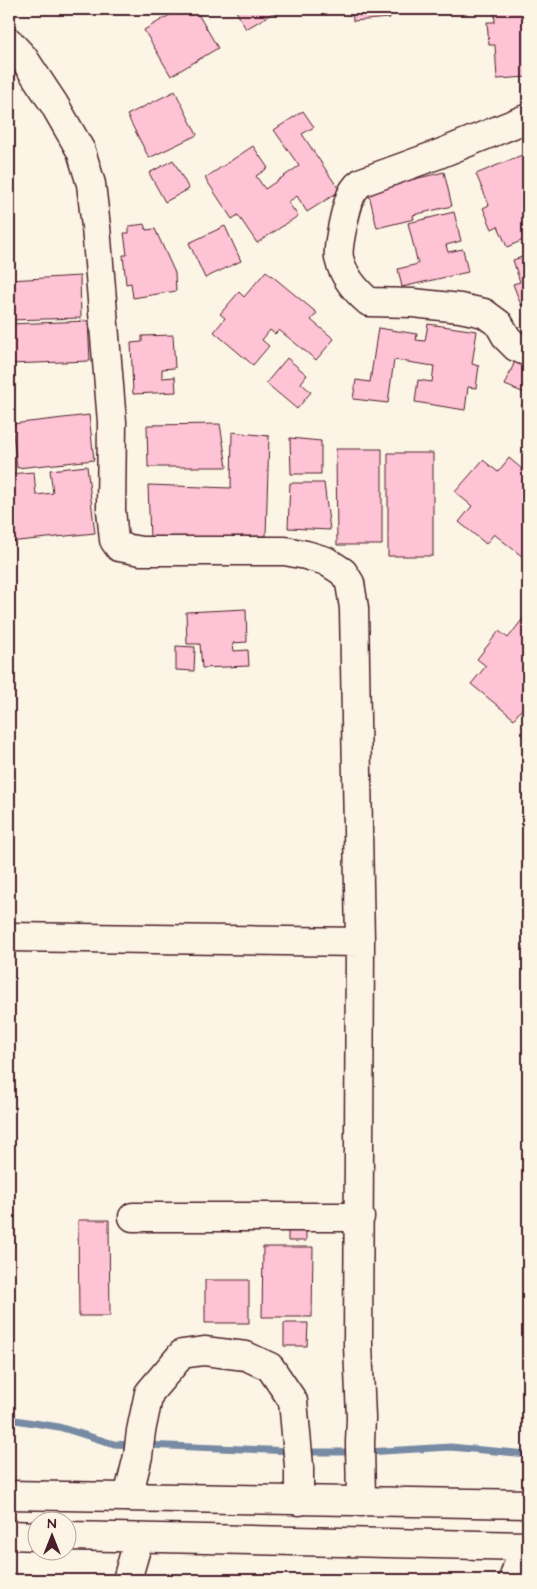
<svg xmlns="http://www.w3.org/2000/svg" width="537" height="1589" viewBox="0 0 537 1589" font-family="'Architects Daughter',sans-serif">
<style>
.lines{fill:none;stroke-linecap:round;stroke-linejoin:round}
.stream{stroke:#788ba5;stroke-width:7}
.building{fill:#fec3d4;stroke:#4a1f2b}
.minor-casing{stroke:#4a1f2b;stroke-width:31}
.major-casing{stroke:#4a1f2b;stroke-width:31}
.minor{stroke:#fcf5e5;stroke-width:28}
.major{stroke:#fcf5e5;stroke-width:28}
</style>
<rect width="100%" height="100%" fill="#fcf5e5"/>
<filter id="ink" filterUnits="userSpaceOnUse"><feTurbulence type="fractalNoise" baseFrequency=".02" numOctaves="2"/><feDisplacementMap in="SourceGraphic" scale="10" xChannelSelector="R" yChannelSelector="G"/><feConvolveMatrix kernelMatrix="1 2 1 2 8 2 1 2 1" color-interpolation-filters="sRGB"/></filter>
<g filter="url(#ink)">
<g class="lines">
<path class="stream" d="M 9,1419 L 59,1427 L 114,1444 L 133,1445
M 144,1445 L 293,1451
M 304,1452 L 356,1452
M 367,1452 L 450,1447 L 528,1454"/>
</g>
<path class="building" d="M 180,9 L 195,9 L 218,48 L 171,76 L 144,30 Z
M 235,9 L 280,9 L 246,29 Z
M 352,9 L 389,9 L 390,18 L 353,21 Z
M 494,9 L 528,9 L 528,77 L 497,79 L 495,45 L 489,45 L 487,22 L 495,22 Z
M 175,91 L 197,135 L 149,158 L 127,115 Z
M 303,111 L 314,127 L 302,134 L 340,191 L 307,212 L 297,196 L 288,202 L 298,216 L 257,243 L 238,215 L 232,219 L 205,178 L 253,146 L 268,168 L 256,176 L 265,189 L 299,166 L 274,130 Z
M 522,155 L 528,169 L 528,197 L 527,198 L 528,201 L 528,238 L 507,247 L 498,226 L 492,229 L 483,208 L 489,205 L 476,174 Z
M 173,160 L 189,189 L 165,202 L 149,173 Z
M 444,172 L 452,206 L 413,215 L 414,219 L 377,228 L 368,190 Z
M 454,212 L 461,241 L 446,245 L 448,252 L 463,249 L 468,272 L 402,287 L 398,269 L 418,264 L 408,223 Z
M 145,224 L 146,230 L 155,229 L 175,273 L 176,291 L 133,298 L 131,283 L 126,284 L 123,255 L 127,255 L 124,233 L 129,233 L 129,226 Z
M 225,226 L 241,261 L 205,278 L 189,243 Z
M 528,255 L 528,306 L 527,304 L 521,305 L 513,284 L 520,282 L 513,260 Z
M 266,271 L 317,313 L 311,320 L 334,339 L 316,360 L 279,330 L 275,334 L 270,330 L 262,340 L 269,346 L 253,365 L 214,332 L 225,318 L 220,314 L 239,292 L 244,297 Z
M 80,276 L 81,318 L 9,320 L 9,280 Z
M 88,321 L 90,361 L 9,364 L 9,324 Z
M 428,324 L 477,331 L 472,364 L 479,366 L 476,388 L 468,387 L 465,410 L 415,402 L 418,380 L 432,382 L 434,366 L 394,360 L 388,403 L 353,399 L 356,380 L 370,382 L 378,328 L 417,334 L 416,340 L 425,341 Z
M 173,335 L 175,368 L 162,369 L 162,378 L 175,377 L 176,392 L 133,394 L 131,343 L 142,342 L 142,336 Z
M 517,356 L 528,361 L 528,409 L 521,407 L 527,394 L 505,385 Z
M 287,358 L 307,375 L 301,383 L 311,392 L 297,409 L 266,383 Z
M 89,415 L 94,460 L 17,468 L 12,424 Z
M 220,424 L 227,467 L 148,467 L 147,425 Z
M 232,432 L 269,436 L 266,536 L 150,538 L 148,485 L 231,488 Z
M 290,438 L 321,441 L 321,474 L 291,474 Z
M 336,449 L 382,449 L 382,545 L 337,545 Z
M 388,453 L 433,453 L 433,556 L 388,556 Z
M 509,458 L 528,474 L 528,561 L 494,534 L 486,544 L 459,522 L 472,506 L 455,492 L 483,460 L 498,472 Z
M 87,466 L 95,533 L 9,542 L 9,474 L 34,472 L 36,495 L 53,493 L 50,470 Z
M 290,483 L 324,483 L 330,530 L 288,528 Z
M 246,609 L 247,642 L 233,643 L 234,651 L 248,650 L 249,666 L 202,668 L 200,644 L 187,644 L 186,612 Z
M 528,612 L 528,703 L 527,702 L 514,719 L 471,684 L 486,666 L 477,659 L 499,631 L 508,638 Z
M 176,646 L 195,647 L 194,671 L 176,670 Z
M 78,1220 L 109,1220 L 110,1316 L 79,1316 Z
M 306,1228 L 306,1241 L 288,1241 L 288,1229 Z
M 263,1247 L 313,1247 L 312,1317 L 262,1317 Z
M 205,1280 L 249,1280 L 249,1323 L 205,1323 Z
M 284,1323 L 308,1323 L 307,1346 L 284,1346 Z"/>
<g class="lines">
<g class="minor-casing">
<path id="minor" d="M 9,42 L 23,57 L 54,104 L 81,151 L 91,184 L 96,227 L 112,422 L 111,510 L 114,540 L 119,547 L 141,551 L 285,551 L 306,555 L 326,561 L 343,572 L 350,583 L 354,608 L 360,942 L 358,1345 L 361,1418 L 360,1443 L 361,1502
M 528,118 L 439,154 L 362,182 C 359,184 356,187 354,190 C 347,199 337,247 339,258 C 343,275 356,291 369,302 L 413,303 L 460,308 L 484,313 L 499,324 L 507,338 L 516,347 L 528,352
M 9,937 L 360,942
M 133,1217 L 360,1217
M 128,1497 L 138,1456 L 141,1431 L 149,1393 L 182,1354 L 204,1351 L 246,1356 L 270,1367 L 293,1401 L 299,1466 L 299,1501
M 127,1580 L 139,1538
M 513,1580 L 524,1546"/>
</g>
<g class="major-casing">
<path id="major" d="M 9,1495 L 528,1504
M 9,1535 L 38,1536
M 68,1536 L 528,1546"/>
</g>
<use href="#minor" class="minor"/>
<use href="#major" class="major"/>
</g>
</g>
<rect width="537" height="1589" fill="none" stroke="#fcf5e5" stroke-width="30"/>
<rect x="15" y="15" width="507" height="1559" fill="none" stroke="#4a1f2b" stroke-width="2" filter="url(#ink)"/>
<g transform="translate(52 1536)"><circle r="24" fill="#fcf5e5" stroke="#b59f9b"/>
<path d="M0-4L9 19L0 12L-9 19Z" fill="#4a1f2b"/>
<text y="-8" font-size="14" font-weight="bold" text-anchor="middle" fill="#4a1f2b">N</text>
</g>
</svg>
